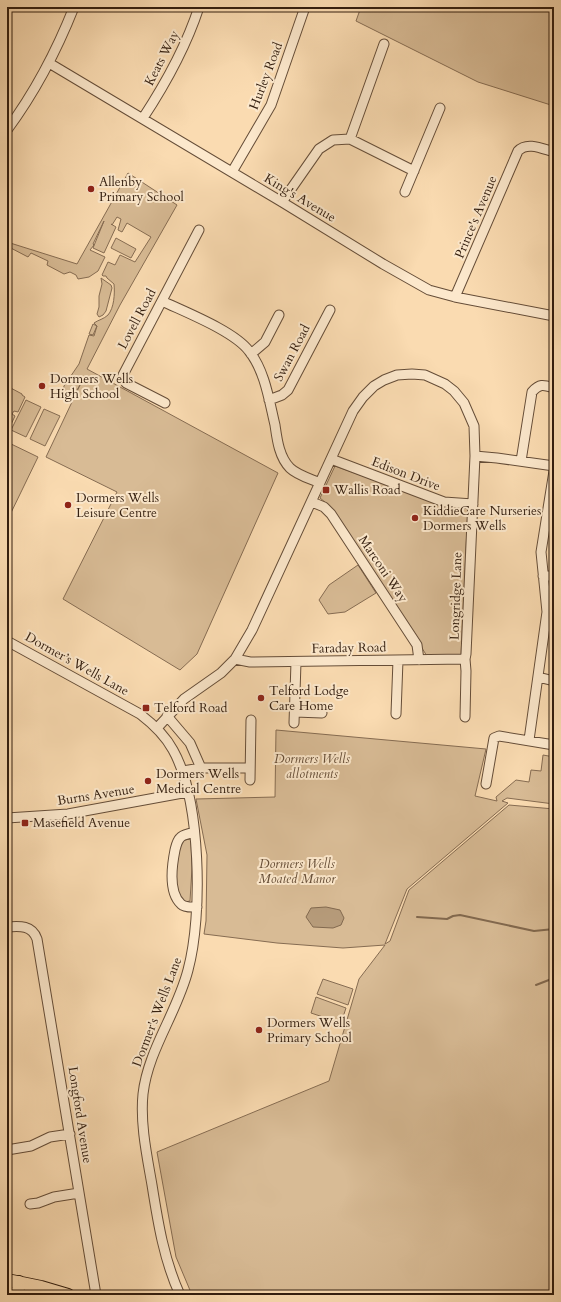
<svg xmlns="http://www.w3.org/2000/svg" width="561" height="1302" viewBox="0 0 561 1302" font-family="Cardo,serif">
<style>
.green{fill:#d8bb95;stroke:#866c52}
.water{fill:#b69b7a;stroke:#82694f}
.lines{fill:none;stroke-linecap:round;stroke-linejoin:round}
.stream{stroke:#82694f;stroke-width:2}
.minor-casing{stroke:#654d38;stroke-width:11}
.major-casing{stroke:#331e0f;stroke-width:14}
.minor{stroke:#fce8cc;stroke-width:9}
.major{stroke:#fadbb1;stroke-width:12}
.poi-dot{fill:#8f2418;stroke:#fce8cc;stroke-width:1.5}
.labels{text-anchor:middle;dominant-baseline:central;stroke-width:4;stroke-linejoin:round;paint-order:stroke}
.street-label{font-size:13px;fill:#331e0f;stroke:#fce8cc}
.poi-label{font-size:13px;fill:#331e0f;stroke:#fce8cc;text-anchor:start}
.park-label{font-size:13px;font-style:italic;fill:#654d37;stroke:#fce8cc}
</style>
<rect width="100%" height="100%" fill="#fadbb1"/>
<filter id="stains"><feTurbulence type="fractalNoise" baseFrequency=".005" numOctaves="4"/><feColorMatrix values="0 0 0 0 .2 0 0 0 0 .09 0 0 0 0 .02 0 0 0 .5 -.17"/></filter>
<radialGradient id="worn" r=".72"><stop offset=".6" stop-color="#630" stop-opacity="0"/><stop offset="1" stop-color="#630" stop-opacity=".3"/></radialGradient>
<path class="green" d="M 361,7 L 554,7 L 554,106 L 478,82 L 356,21 Z
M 128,173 L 177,205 L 120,305 L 87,369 L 278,473 L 197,654 L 180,670 L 63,599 L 117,492 L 46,457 L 80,385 L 71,400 L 65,395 L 63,391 L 64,386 L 79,364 L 89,335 L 94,336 L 97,326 L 93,335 L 89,334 L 93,324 L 97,326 L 94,323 C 98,320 104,319 108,315 C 114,308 115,294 114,284 L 107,278 L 106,276 L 103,276 L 102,275 L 108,262 L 115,265 L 120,255 L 135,262 L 151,237 L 127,223 L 122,232 L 118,230 L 121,219 L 117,217 L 112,225 L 111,224 L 116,227 L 104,253 L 93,248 L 104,221 L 93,244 L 94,245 L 90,250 L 105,257 L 98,271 L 89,277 L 78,279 L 76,275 L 70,272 L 64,274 L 47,265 L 48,261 L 31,253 L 28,257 L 7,246 L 7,242 L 77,264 Z
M 116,238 L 136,249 L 131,258 L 111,248 Z
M 101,278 L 111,285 L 112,288 L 106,311 L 103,315 L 99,317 L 97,314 L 99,307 L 99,296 L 102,284 Z
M 7,386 L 22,394 L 22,395 L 25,397 L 18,412 L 14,411 L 12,414 L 15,416 L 8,431 Z
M 26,400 L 41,407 L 26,437 L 11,430 Z
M 44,409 L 60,416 L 45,446 L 30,439 Z
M 7,442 L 38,457 L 7,521 Z
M 335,466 L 441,504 L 468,506 L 461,656 L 427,656 L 331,507 L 320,498 Z
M 358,565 L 376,593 L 345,612 L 328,614 L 319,600 L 329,585 Z
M 276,730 L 486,749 L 475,796 L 497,801 L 496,797 L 516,780 L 529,782 L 531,770 L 541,771 L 543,755 L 554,757 L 554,804 L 507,798 L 502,801 L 508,803 L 407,889 L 385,944 L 390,941 L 409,890 L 509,805 L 554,809 L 554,1295 L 192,1295 L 176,1257 L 157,1152 L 329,1081 L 359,979 L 385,945 L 343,948 L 277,943 L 204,934 L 206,921 L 207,855 L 196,799 L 275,797 Z
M 191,839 L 192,868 L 190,901 L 185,902 C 170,891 177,859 179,844 L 184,840 Z
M 323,979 L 353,989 L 348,1005 L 317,994 Z
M 316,997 L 346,1008 L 341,1023 L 311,1013 Z"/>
<path class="water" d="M 326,907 L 340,910 L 344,918 L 341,925 L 333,928 L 313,927 L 306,917 L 311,908 Z"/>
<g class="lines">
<path class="stream" d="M 417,917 L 447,919 L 453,916 L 460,915 L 534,931 L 554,929
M 536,985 L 554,978"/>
<g class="minor-casing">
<path id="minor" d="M 49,63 L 282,202 L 383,264 L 429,290 L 455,297 L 554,316
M 143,118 C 166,83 186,47 199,7
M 7,130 C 35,92 57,50 74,7
M 350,139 L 384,44
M 232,172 L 271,105 L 305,7
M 405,192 L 440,108
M 282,202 L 319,149 L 333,140 L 350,139 L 414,171
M 455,297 L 518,151 C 527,141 543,149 554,152
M 162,301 C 185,312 234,331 249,351 C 265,371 269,400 275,425 C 277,439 279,457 290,468 C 297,475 311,479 320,483
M 251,354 L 265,342 L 279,315
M 269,400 L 282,395 L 288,390 L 330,310
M 165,403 L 126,383 L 123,375 L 199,230
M 475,456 L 497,458 L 554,466
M 331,459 L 444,502 L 473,504
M 521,461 L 532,392 C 540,383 544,385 554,388
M 312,502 L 324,507 L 331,514 L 417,645 L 419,660
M 543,576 L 554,576
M 7,641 L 140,714 C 153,724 165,735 173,750 C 201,800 203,915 188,970 C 177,1013 148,1050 143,1094 C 140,1124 147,1156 152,1185 C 158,1223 164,1260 180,1295
M 235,659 L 250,662 L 465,659
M 538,677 L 554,681
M 295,712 L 322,713
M 396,714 L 398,660
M 167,716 L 190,743 L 201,768 L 250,768
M 294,723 L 296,662
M 157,728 L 184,699 L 221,673 L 235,659 L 252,630 L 353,411 L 363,397 L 374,386 L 384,380 L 397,375 L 412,374 L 425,375 L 445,384 L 454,391 L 464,403 L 474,426 L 475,456 L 466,654 L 465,659 L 466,671 L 465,717
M 529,740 L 547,612 L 541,552 L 554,471
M 183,771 L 201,768
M 250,780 L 251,720
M 486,784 L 494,738 L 499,736 L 554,745
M 7,818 L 68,814 L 188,792
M 194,832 C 190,834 183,834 180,838 C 177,841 176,846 175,850 C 172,865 168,892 181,904 C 185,908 192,907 197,907
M 7,927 C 20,926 32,925 37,939 L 96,1295
M 7,1150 L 31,1146 L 50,1137 L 70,1134
M 30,1204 L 38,1203 L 54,1197 L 79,1193"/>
</g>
<g class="major-casing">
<path id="major" d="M 7,1280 L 41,1287 L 68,1295
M 17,1295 L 19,1282"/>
</g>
<use href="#minor" class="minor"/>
<use href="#major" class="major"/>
</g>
<g class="poi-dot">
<circle cx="91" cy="189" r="4"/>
<circle cx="42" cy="386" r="4"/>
<rect x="322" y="486" width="8" height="8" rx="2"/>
<circle cx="68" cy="505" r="4"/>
<circle cx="415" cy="518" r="4"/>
<circle cx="261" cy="698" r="4"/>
<rect x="142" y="704" width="8" height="8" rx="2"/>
<circle cx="148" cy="781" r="4"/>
<rect x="21" y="819" width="8" height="8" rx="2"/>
<circle cx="259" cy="1030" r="4"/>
</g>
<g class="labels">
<g class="street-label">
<text transform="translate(162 58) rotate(-63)">Keats Way</text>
<text transform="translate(266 76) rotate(-69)">Hurley Road</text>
<text transform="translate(300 198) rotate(31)">King's Avenue</text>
<text transform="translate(476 217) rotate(-67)">Prince's Avenue</text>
<text transform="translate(137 319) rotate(-62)">Lovell Road</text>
<text transform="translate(292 353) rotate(-62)">Swan Road</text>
<text transform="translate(406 474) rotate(21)">Edison Drive</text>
<text transform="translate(383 569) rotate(56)">Marconi Way</text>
<text transform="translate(456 596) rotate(-88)">Longridge Lane</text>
<text transform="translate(349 648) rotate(-1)">Faraday Road</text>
<text transform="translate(77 664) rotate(29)">Dormer’s Wells Lane</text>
<text transform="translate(96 795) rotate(-9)">Burns Avenue</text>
<text transform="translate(157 1012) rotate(-69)">Dormer's Wells Lane</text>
<text transform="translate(80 1115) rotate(81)">Longford Avenue</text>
</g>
<g class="poi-label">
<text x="99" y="182">Allenby<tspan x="99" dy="15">Primary School</tspan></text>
<text x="50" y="379">Dormers Wells<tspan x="50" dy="15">High School</tspan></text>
<text x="334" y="490">Wallis Road</text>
<text x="76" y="498">Dormers Wells<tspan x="76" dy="15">Leisure Centre</tspan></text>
<text x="423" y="511">KiddieCare Nurseries<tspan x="423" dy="15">Dormers Wells</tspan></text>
<text x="269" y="691">Telford Lodge<tspan x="269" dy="15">Care Home</tspan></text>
<text x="154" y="708">Telford Road</text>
<text x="156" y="774">Dormers Wells<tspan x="156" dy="15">Medical Centre</tspan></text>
<text x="33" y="823">Masefield Avenue</text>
<text x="267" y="1023">Dormers Wells<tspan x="267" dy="15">Primary School</tspan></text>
</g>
<g class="park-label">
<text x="312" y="759">Dormers Wells<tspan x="312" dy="15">allotments</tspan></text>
<text x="297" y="864">Dormers Wells<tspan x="297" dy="15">Moated Manor</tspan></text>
</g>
</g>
<rect width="561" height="1302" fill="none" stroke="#fadbb1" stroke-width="24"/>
<rect x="8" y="8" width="545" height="1286" fill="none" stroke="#331e0f" stroke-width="2"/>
<rect x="12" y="12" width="537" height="1278" fill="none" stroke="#331e0f"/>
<rect width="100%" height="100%" filter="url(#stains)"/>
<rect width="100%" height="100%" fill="url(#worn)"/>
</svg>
